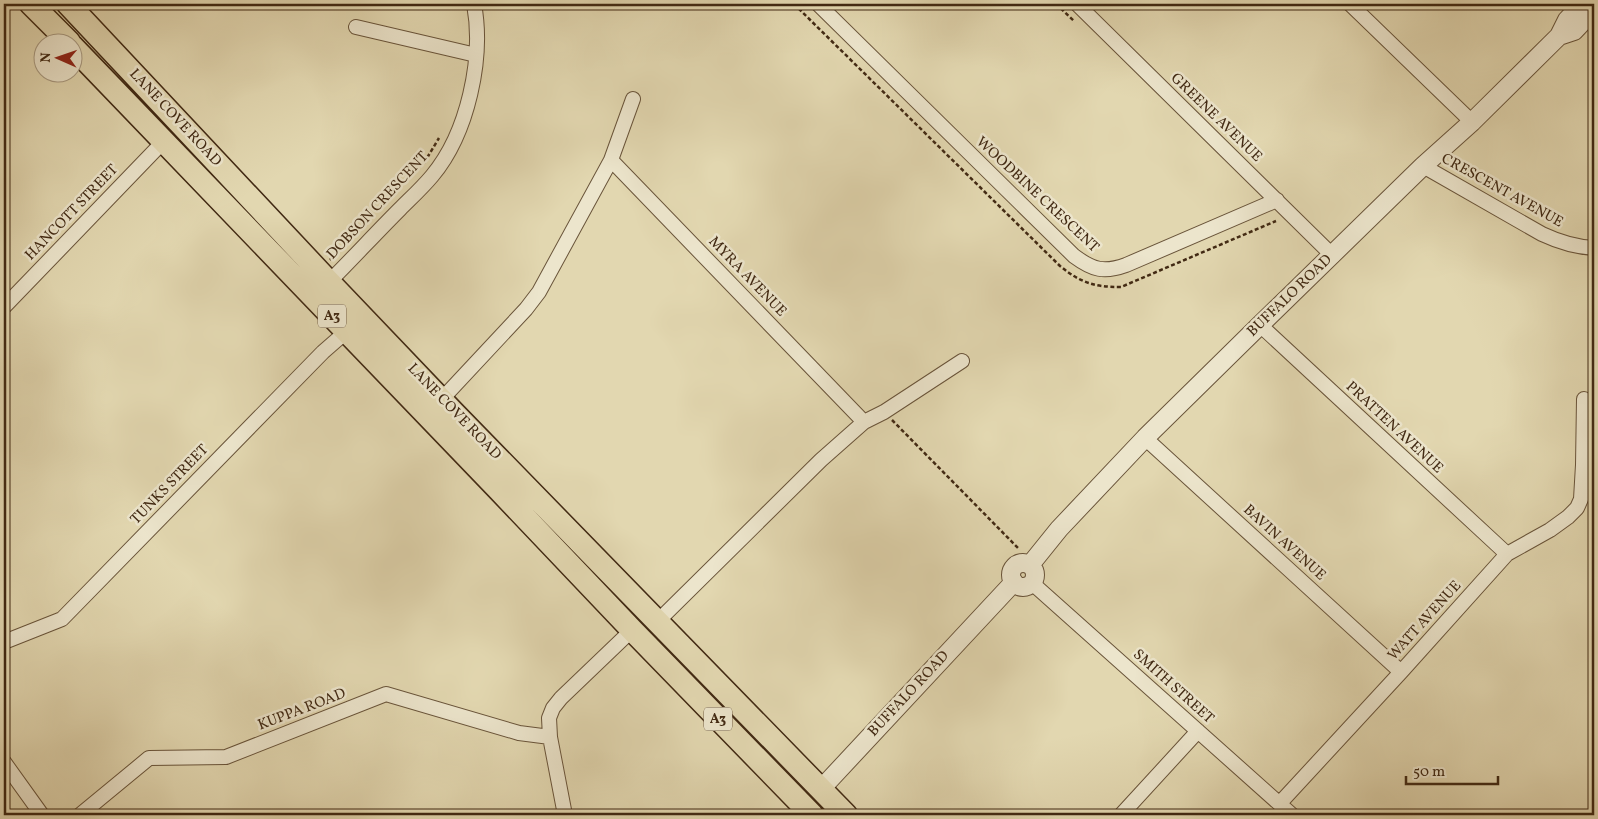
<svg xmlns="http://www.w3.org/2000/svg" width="1598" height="819" viewBox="0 0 1598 819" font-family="Vollkorn,serif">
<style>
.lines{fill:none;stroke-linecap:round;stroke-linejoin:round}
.minor-casing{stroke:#69543a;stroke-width:16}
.tertiary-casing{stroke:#69543a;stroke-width:20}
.trunk-casing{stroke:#412913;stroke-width:25}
.path{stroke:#412913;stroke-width:2.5;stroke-dasharray:4 2.5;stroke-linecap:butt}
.minor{stroke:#ece5cc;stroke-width:14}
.tertiary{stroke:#ece5cc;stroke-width:18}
.trunk{stroke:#e2d7b0;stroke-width:22}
.labels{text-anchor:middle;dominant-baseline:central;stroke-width:5;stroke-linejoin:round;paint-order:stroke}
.shield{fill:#ece5cc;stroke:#74614a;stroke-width:1}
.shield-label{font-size:14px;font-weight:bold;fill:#412913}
.street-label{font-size:15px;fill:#412913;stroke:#ece5cc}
</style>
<rect width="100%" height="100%" fill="#e2d7b0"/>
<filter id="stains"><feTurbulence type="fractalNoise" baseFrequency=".004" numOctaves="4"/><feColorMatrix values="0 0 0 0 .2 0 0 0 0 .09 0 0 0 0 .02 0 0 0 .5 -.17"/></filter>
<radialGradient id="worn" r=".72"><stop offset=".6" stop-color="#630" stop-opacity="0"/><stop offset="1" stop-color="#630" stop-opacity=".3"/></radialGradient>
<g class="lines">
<g class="minor-casing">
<path id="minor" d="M 818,4 L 1074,256 C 1093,270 1104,273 1126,265 L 1277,200
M 1077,4 L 1333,256
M 1350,4 L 1472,122
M 356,27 L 476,55
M 611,160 L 864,422
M 1423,166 L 1542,234 C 1559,242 1576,247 1594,248
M 329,282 C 353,258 376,233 400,209 C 411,198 422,188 432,176 C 468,133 484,58 474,4
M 4,307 L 163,142
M 1260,325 L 1507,554
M 442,399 L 526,309 L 539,292 L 611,160 L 633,99
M 1145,438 L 1401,672
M 1032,583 L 1292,815
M 657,622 L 821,460 L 864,422 L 884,412 L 962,361
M 4,642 L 62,619 L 323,352 L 347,331
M 4,762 L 42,815
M 1280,803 L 1401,672 L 1507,554 L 1550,530 L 1568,517 L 1577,508 L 1581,499 L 1583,465 L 1584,399
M 80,815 L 149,758 L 226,757 L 386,694 L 519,733 L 550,737
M 565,815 L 550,737 L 549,718 L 553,708 L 561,698 L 632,630
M 1121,815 L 1198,731"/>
</g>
<g class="tertiary-casing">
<path id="tertiary" d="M 1559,36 L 1574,31 L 1594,10
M1011 575a12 12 0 1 1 24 0a12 12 0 1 1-24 0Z
M 1030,565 L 1059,529 L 1145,438 L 1260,325 L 1423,166 L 1472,122 L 1559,36 L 1567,20 L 1582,4
M 821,789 L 1014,582"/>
</g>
<g class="trunk-casing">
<path id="trunk" d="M 31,4 L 69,42
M 68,4 L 329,282 L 454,413 L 846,815
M 72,46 L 499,490 L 632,630 L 812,815"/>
</g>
<path class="path" d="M 794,4 L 1060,266 C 1081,283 1094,287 1121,287 L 1276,221
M 1056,4 L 1074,21
M 424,163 L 439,138
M 330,260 L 347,243
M 892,420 L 1019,549"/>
<use href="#minor" class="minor"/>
<use href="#tertiary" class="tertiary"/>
<use href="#trunk" class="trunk"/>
</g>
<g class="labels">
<g class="shield">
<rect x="318" y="304.5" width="28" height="23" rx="4"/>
<rect x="704" y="707.5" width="28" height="23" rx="4"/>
</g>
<g class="shield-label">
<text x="332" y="316">A3</text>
<text x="718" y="719">A3</text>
</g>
<g class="street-label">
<text transform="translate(175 118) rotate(47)">LANE COVE ROAD</text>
<text transform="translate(1216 118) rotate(44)">GREENE AVENUE</text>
<text transform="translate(1502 191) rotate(29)">CRESCENT AVENUE</text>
<text transform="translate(1037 195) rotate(43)">WOODBINE CRESCENT</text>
<text transform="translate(378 206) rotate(-47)">DOBSON CRESCENT</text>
<text transform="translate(72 213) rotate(-46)">HANCOTT STREET</text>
<text transform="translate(747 277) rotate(46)">MYRA AVENUE</text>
<text transform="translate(1290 296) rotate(-44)">BUFFALO ROAD</text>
<text transform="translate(454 412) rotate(46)">LANE COVE ROAD</text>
<text transform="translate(1394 428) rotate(43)">PRATTEN AVENUE</text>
<text transform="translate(170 485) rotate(-46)">TUNKS STREET</text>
<text transform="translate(1284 543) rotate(42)">BAVIN AVENUE</text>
<text transform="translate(1425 621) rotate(-48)">WATT AVENUE</text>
<text transform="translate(1173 687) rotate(42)">SMITH STREET</text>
<text transform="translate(909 694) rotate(-47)">BUFFALO ROAD</text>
<text transform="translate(302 710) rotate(-21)">KUPPA ROAD</text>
</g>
</g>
<rect width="1598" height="819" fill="none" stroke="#e2d7b0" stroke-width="20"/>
<rect x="5" y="5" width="1588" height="809" fill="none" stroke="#412913" stroke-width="2.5"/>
<rect x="10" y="10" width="1578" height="799" fill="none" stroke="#412913"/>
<g transform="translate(58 58) rotate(272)"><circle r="24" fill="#ece5cc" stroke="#a89a82"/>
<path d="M0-4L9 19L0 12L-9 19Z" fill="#8f2418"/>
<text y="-8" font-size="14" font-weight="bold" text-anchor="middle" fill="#412913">N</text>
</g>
<path d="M1406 776v8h92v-8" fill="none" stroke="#412913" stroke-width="2.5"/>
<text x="1413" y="776" font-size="15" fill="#412913" stroke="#ece5cc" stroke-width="4" paint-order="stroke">50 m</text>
<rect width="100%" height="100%" filter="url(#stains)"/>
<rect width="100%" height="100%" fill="url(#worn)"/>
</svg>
